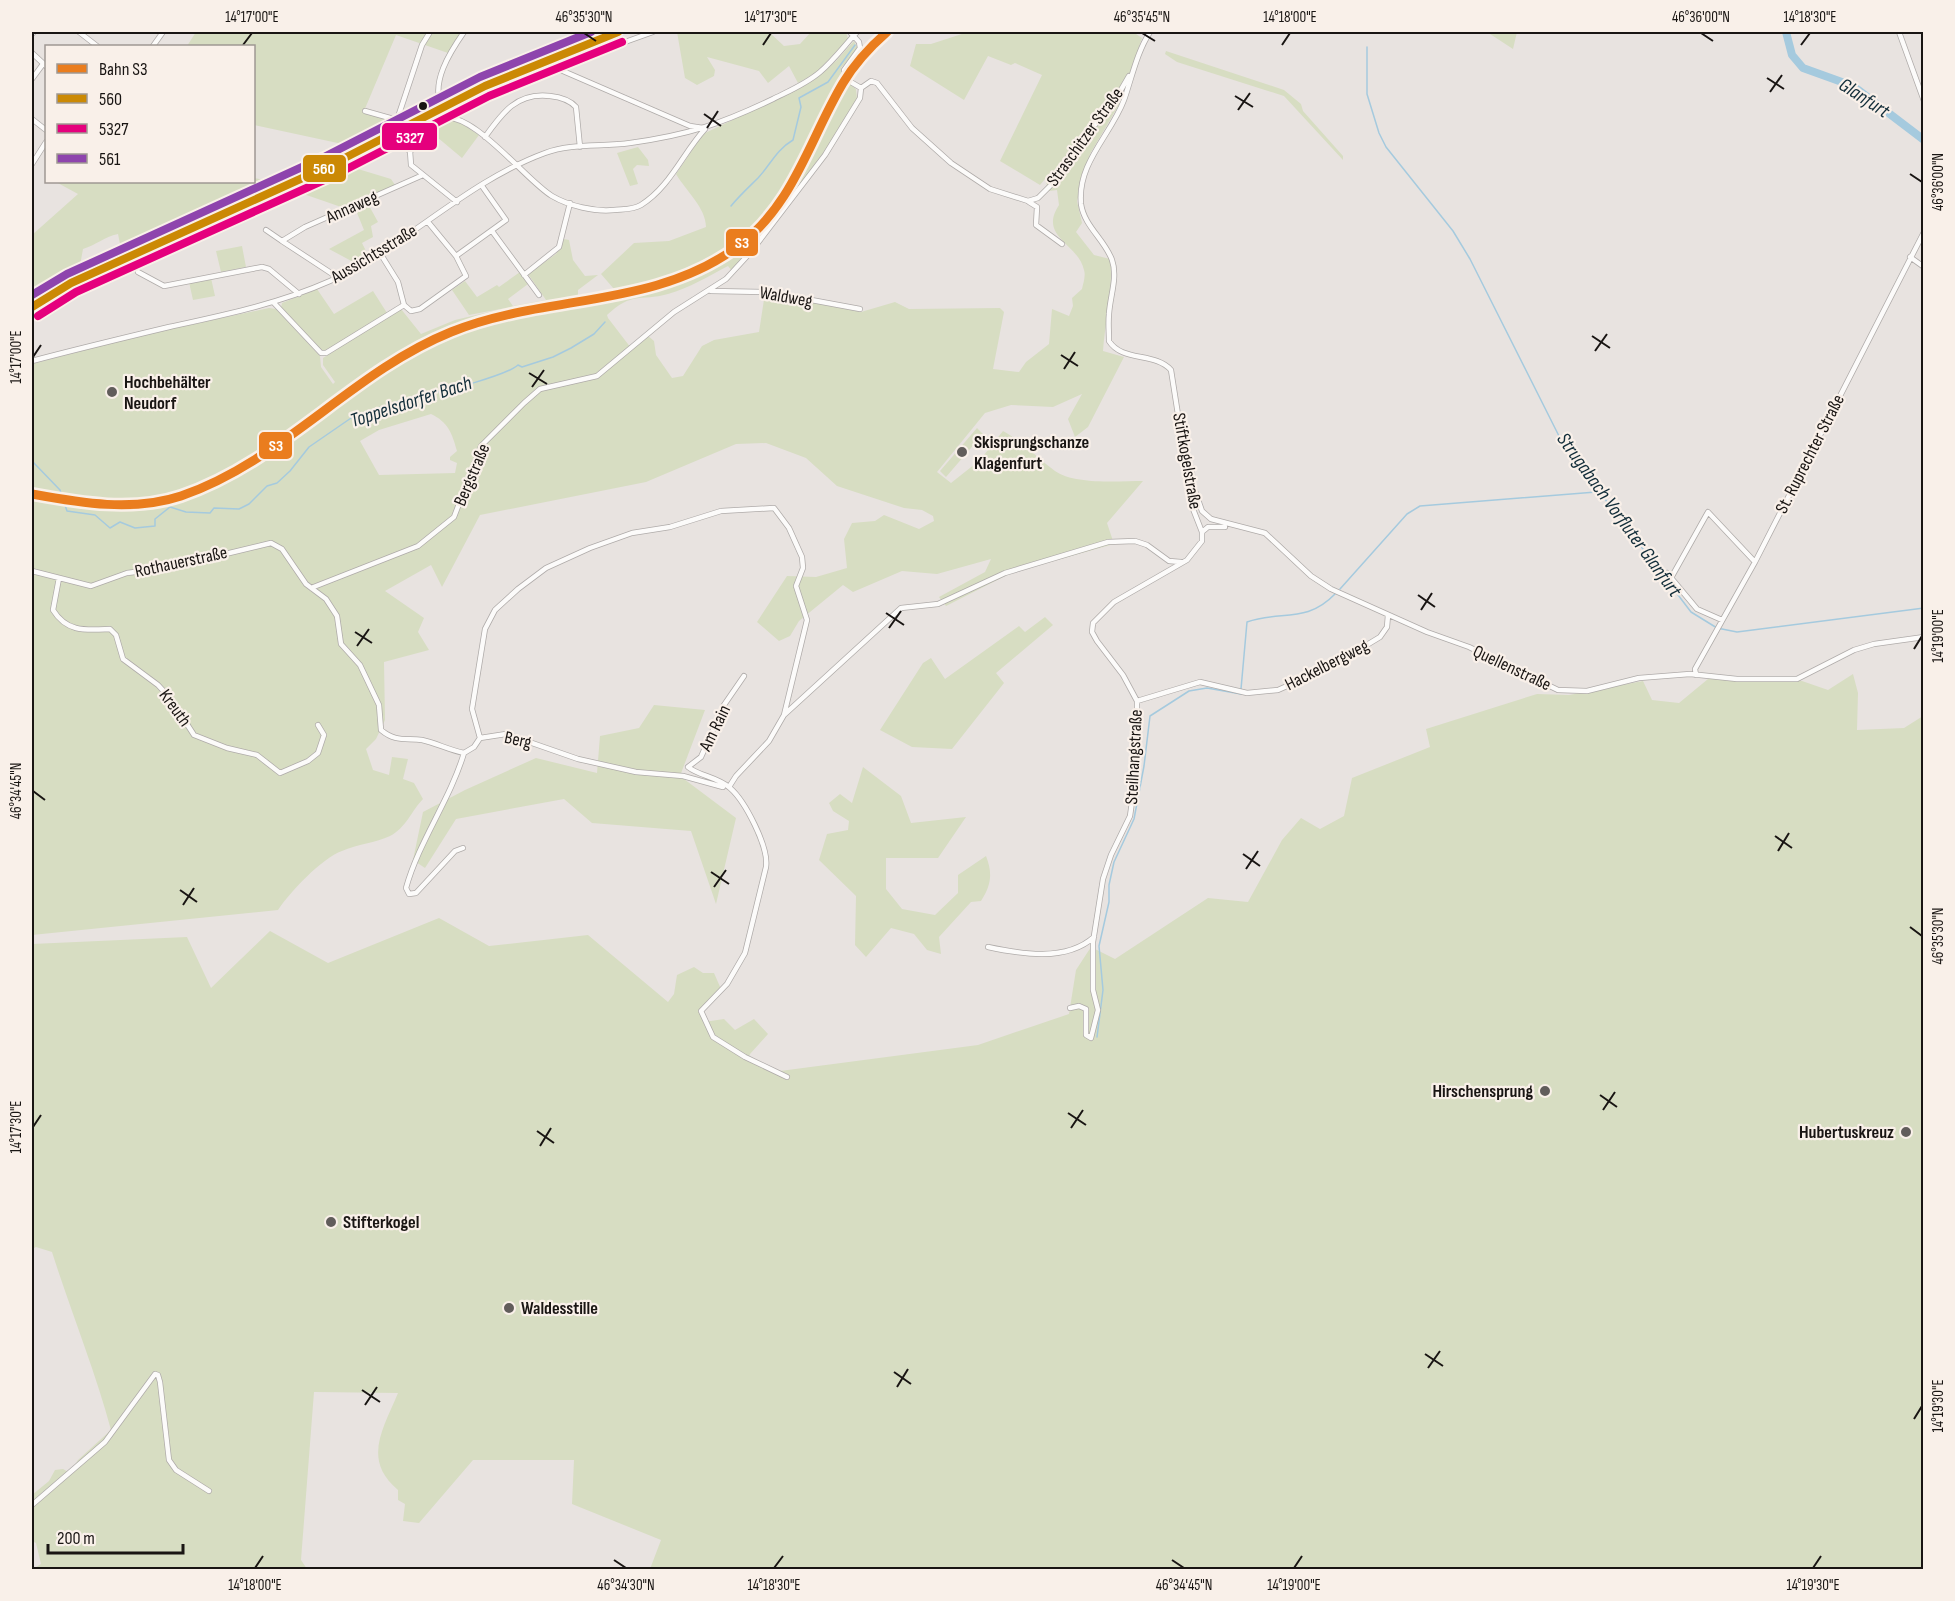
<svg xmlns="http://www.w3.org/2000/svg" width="1955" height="1601" viewBox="0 0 1955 1601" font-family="'Sofia Sans Condensed',sans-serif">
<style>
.green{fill:#d7ddc2;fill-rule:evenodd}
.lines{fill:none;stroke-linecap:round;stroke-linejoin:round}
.stream{stroke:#a5cade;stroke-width:1.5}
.river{stroke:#a5cade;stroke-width:8}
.minor-casing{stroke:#afaba9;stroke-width:6}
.primary-casing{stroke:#afaba9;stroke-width:9}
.minor{stroke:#fcfbfa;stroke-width:4.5}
.primary{stroke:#fcfbfa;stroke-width:8}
.bus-1-casing{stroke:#f9f0e9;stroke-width:12}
.bus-2-casing{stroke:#f9f0e9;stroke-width:12}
.bus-3-casing{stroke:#f9f0e9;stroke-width:12}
.bus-1{stroke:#cb8904;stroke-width:8}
.bus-2{stroke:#e5007d;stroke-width:8}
.bus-3{stroke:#8e44ad;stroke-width:8}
.rail-1-casing{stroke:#f9f0e9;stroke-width:14}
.rail-1{stroke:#ea7d1e;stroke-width:9}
.ticks{fill:none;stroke:#191513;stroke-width:2}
.bus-dot{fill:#191513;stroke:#f9f0e9;stroke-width:2}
.poi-dot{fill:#615d5b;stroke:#f9f0e9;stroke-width:2}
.labels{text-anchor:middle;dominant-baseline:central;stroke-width:4.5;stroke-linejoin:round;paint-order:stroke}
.street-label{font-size:18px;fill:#191513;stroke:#f9f0e9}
.poi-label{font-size:18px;font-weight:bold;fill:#191513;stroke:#f9f0e9;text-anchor:start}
.water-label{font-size:20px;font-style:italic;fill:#122d39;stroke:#f9f0e9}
.line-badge{stroke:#f9f0e9;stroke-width:2}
.badge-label{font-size:16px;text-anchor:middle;font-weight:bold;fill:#fff}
.neatline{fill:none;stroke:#191513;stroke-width:2}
.ticks-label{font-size:15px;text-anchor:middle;fill:#191513}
</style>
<rect width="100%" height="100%" fill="#e8e3e0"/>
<path class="green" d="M 196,32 L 462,32 L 448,53 L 396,35 L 364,111 L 396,121 C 384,127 358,144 347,145 L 254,125 L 254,46 L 187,46 Z
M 677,32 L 769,32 L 784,46 L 800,44 L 811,32 L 846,32 L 848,39 L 817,72 L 798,83 L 789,66 L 768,83 L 759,71 L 707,57 L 715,70 L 714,76 L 697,85 L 685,78 Z
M 968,32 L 1133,32 L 1142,38 L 1120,103 L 1090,154 L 1077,201 L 1082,223 L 1076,232 L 1094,255 L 1110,259 C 1114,289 1105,321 1103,351 L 1124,357 L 1088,427 L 1075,437 L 1068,419 L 1082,394 L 1053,407 L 1011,405 L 985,413 L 937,472 L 951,483 L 980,460 L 1003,431 C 1023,442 1037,458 1055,471 C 1075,485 1119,481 1143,481 L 1107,523 L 1114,544 L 1011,573 L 946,606 L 939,597 L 985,572 L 991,559 L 937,574 L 902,571 L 853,592 L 843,585 L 799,621 L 790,636 L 779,641 L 757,622 L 787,576 L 816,577 L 847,568 L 844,539 L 852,523 L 875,521 L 884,515 L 919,529 L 934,521 L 933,516 L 922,510 L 904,508 L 837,486 L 806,458 L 766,443 L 736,444 L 646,482 L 480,515 L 442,587 L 431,565 L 385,591 L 424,618 L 418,632 L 429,650 L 384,662 L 385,720 L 376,739 L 366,749 L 373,770 L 389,775 L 392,757 L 408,759 L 403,779 L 414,783 L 423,799 C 412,810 406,828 390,836 C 376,843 357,844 342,851 C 322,858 290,892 278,910 L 32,935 L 32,496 C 79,505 124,513 172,500 C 279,471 350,377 448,335 C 542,294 656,314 740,247 C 801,199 809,142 845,80 L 856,89 L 857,99 L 825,153 L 732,271 L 728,266 C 709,276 689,288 668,294 C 639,302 633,291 607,315 L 608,318 L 631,348 L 647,335 L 654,341 L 656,355 L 672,378 L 683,376 L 702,346 L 714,340 L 759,332 L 765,293 L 861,312 L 895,302 L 909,309 L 1000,308 L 1004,312 L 993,369 L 1019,372 L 1026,362 L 1049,344 L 1052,309 L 1069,316 L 1073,306 L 1072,298 L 1082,289 C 1083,284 1086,276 1084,270 C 1078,243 1038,237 1059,205 L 1057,190 L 1049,191 L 1045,179 L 1040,185 L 1000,161 L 1042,75 L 1015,63 L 1011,65 L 988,56 L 964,100 L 910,66 L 916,44 L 931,44 ZM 431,414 C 448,422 452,433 457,451 L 450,457 L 450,460 L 457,463 L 455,473 L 379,475 L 360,441 L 379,430 Z
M 1487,32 L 1517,32 L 1513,49 Z
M 854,41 L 858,49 L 841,68 L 841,73 C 807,134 791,205 730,247 C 711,260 687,276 666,283 C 601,304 530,303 465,324 C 424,338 390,363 356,388 C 287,438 212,500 123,505 C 93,506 62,499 32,493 L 32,364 L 146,334 L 269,308 L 276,309 L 320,356 L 321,367 L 333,384 L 335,382 L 323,365 L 323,358 L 401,309 L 421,334 L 455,320 L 506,308 L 469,315 L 452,290 L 465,281 L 477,297 L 497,285 L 499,287 L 520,272 L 528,284 L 508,299 L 513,306 L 546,300 L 528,274 L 556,254 L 564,239 L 569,240 L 573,260 L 585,276 L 598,275 L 578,290 L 578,295 L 614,289 L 601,274 L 634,243 L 669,241 L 706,227 C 706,208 686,191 676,174 L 703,134 L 802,87 L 836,61 Z
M 1166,51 L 1284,90 L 1301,104 L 1303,111 L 1343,156 L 1343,160 L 1284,96 L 1177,62 L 1165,54 Z
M 442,120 L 456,120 L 479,135 L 462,158 L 431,132 Z
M 638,147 L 648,160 L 649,166 L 637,165 L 633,169 L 638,184 L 630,186 L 617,153 Z
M 358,169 L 391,179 L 395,185 L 344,208 L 292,190 Z
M 254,178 L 270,181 L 268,185 L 194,217 L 188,213 L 186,217 L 142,235 L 123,246 L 120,244 L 118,234 C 104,237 96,245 83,249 L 79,271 L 41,292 L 32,286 L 32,235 L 78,194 L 56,182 L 254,182 Z
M 367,202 L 378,222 L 371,226 L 373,237 L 362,243 L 369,257 L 357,264 L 329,249 L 364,230 L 355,208 Z
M 242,246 L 246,267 L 221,272 L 216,251 Z
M 211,278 L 215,296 L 193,300 L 189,282 Z
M 317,289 L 334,314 L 373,291 L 387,313 L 325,351 L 319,349 L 281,308 L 282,303 Z
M 977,428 L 983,434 L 946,477 L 940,471 Z
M 1045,617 L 1053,625 L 996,673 L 1004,683 L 952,749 L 912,747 L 880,730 L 923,663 L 931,658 L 945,679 L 1019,626 L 1025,632 Z
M 1853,674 L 1858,693 L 1857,730 L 1904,728 L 1923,716 L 1923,1569 L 650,1569 L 661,1540 L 572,1504 L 574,1460 L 473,1460 L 419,1523 L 403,1521 L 405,1504 L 398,1500 L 398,1490 C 362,1460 383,1429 398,1393 L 314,1392 L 301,1560 L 307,1569 L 33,1569 L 41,1564 L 36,1543 L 32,1541 L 32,1495 L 49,1481 L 55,1470 L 63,1469 L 70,1473 L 78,1460 L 111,1430 C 95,1370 71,1312 52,1252 L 36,1247 L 32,1249 L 32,944 L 187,937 L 211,988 L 270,931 L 328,963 L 439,918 L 489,946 L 588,935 L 668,1002 L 674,994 L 677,975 L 694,967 L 703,973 L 714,973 L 721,989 L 700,1009 L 704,1022 L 724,1019 L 735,1030 L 754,1019 L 768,1034 L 750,1054 L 748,1061 L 780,1071 L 978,1045 L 1069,1014 L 1076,970 L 1091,947 L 1115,959 L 1208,898 L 1248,902 L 1282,840 L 1301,818 L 1320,829 L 1344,816 L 1352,778 L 1430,747 L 1426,729 L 1537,694 L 1569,695 L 1643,681 L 1652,700 L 1679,703 L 1708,679 L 1802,681 L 1828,690 Z
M 654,705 L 705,710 L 680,776 L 736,818 L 716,904 L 691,831 L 592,823 L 564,799 L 456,819 L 425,868 L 413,860 L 423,812 L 465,790 L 536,758 L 597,773 L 600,736 L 639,728 Z
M 863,767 L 901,796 L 911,823 L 966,817 L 938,858 L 886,858 L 886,889 L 902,909 L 935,915 L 958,893 L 958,875 L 986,856 C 993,874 991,885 981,901 L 971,902 L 939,937 L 941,954 L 927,950 L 914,934 L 891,928 L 866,957 L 855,945 L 856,896 L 819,860 L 827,834 L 848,830 L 849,821 L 833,811 L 829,803 L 840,794 L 852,803 Z"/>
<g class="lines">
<path class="stream" d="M 1367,47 L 1367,94 L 1379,133 L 1386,147 L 1453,231 L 1470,259 L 1563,444 L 1691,612 L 1717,628 L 1737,632 L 1924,608
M 731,206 C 740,195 749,187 758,178 C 771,164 776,150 793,140 L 801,107 L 799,98 L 828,82 L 855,45
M 32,461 L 60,490 L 67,511 L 95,515 L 110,528 L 120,522 L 135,528 L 155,526 L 155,519 L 170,507 L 186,512 L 210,513 L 214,508 L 239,509 L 249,504 L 267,486 L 277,483 L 290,471 L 309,447 L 354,416 L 427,392 C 440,395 510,373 518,365 L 522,367 L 553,357 L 571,348 L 594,334 L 605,322
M 1340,589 L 1407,514 L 1420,506 L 1596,492
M 1241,689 L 1247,622 C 1281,610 1306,624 1335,594
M 1097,1037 L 1103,990 L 1099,946 L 1109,902 L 1109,885 L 1114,862 L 1134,819 L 1144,766 L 1150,716 L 1189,691 L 1207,688 L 1241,694"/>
<path class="river" d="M 1786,32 L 1792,55 L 1803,68 L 1853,86 L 1924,140"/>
<g class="minor-casing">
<path id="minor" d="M 79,32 L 97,46
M 850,32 L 859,42 L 860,48 L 844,70 L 849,81 L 861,88 L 871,81 L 877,83 L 912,128 L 951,163 L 990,189 L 1028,201 L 1038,198 L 1051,185 L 1074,148 L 1111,107 L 1129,76
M 1899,32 L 1924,101
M 32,34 L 34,32
M 153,46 L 163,32
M 588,50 L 611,47 L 653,32
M 32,53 L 46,66
M 556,68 L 690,126 L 703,128
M 32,79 L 43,64
M 442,107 C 430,83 450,52 464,32
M 365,111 L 397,120
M 32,119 L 46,130
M 397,120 L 422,45 L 430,32
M 397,120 L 438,96
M 391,135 L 397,143 L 410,151
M 485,137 C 502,113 517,92 550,96 C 559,97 569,99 576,107 L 580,147
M 410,151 L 419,146 L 439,119 C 470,106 526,181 552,196 C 569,206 595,212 614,210 C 623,209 633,210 641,205 C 670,187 683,153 705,129
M 410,151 L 411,165 L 457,202
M 32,164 L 46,142
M 1029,202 L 1037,207 L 1036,225 L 1062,244
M 266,230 L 282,241 L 305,227 L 423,175
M 492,231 L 539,295
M 282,241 L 337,277
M 380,253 L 398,282 L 404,305 L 411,311 L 420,309 L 466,276 L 456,256 L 428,222
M 456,256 L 506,220 L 482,186
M 1910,257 L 1924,267
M 138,272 L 164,286 L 262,267 L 269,269 L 299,294
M 524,275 L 559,247 L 570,203
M 711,291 L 768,292 L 860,309
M 274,303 L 321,353 L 326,353 L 404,305
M 32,361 C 77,349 123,338 169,327 C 224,315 278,304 330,281 C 406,246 466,182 545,153 C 571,143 603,147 630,143 C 688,135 721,124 773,99 C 789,91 806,84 820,72 C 834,60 845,45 857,32
M 1195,491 L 1202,511 L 1211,519 L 1265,533 L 1311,576 L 1331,589 L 1427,632 L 1469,647 L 1558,690 L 1587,691 L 1639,678 L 1690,674 L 1737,679 L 1797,679 L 1854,650 L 1874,644 L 1924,637
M 1202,532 L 1208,527 L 1225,527
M 32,571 L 91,586 L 127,573 L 167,568 L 271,543 L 282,549 L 306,584 L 326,599 L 337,616 L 341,644 L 360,665 L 379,705 L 381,730 C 395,742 406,738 422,740 C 436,743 449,750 464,753
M 1667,573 L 1697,609 L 1722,620
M 59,578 L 53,610 C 67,633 87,630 110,629 L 116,635 L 123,659 L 158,685 L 170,698 L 194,735 L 227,748 L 257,755 L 280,773 L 308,761 L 318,753 L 324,735 L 318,725
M 1671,578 L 1708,512 L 1755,562
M 311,588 L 418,546 L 454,517 L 481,446 L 524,403 L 540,389 L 597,376 L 674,312 L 726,279 L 750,253 L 825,155 L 860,98 L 861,88
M 1696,675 L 1695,669 L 1755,562 L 1924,232
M 744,676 L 724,705 L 701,757 L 688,767 C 699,776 718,777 730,788 C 745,801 769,847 766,867 L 745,953 L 727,984 L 701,1011 L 713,1037 L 745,1057 L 787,1077
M 1137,701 L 1200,682 L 1247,693 L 1278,690 L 1332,666 L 1380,637 L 1387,627 L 1388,615
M 480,738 L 472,709 L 485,629 L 495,610 L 518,589 L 546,568 L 590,548 L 632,533 L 670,527 L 721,511 L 774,508 L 789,528 L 802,557 L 803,568 L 796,586 L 807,620 L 784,715
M 480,738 L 506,734 L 578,759 L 636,772 L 683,776 L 723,787
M 729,787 L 736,776 L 769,741 L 784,715 L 901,608 L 938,604 L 1005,573 L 1108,542 L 1135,541 L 1147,545 L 1169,561 L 1181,562
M 463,848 L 455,851 L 416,893 L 409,894 L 406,888 C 419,841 450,800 464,753 L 474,747 L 480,738
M 988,947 C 1021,954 1066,962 1094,937
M 1070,1008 L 1079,1006 L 1086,1009 L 1086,1035 L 1091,1038 L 1098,1010 L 1093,990 L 1093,942 L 1103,879 L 1111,855 L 1130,816 L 1137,767 L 1137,701 L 1123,675 L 1097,641 L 1092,632 L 1093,623 L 1114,602 L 1187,560 L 1202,541 L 1202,532 L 1193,509 L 1192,472 L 1182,440 L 1171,370 C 1155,352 1122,362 1109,341 C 1109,332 1108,323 1109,314 C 1110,296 1118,277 1112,260 C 1105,240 1084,226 1081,204 C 1077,163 1111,135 1124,100 C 1132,77 1137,52 1150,32
M 32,1505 L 105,1442 L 155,1374 L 158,1375 L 160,1382 L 169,1460 L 176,1470 L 209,1491"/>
</g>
<g class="primary-casing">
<path id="primary" d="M 32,307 L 71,283 L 168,237 L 329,166 L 485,86 L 618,32"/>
</g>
<use href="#minor" class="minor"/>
<use href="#primary" class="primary"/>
<g class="bus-1-casing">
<path id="bus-1" d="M 32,307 L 71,283 L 329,166 L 485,86 L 618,32"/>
</g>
<g class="bus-2-casing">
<path id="bus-2" d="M 38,316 L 76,292 L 333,176 L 489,96 L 622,42"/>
</g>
<g class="bus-3-casing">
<path id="bus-3" d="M 32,295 L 67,274 L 324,157 L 480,77 L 591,32"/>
</g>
<use href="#bus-1" class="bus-1"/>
<use href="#bus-2" class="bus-2"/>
<use href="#bus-3" class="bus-3"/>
<g class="rail-1-casing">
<path id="rail-1" d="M 32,494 C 81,503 133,512 181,496 C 283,461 352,372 451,332 C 544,294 653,309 737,247 C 794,205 809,140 843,83 C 855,63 870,47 887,32"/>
</g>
<use href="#rail-1" class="rail-1"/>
</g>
<path class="ticks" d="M 584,33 L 596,41M 1142,33 L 1155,41M 1701,33 L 1713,41M 243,45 L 252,33M 763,45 L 771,33M 1282,45 L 1290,33M 1801,45 L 1810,33M 1767,78 L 1784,89M 1770,92 L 1782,75M 1235,96 L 1253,107M 1238,110 L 1250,93M 704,114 L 721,126M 707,128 L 718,111M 1910,174 L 1922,182M 1592,336 L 1610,348M 1595,351 L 1607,334M 1061,355 L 1078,366M 33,357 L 41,345M 1064,369 L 1075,352M 529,373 L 547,384M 532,387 L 544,370M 1418,595 L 1435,607M 1421,610 L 1432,593M 886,613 L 904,625M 889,628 L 901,611M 355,632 L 372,643M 357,646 L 369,629M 1914,649 L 1922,636M 33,791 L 45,800M 1775,836 L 1792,848M 1778,851 L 1789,833M 1243,854 L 1260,866M 1246,869 L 1258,851M 711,872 L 729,884M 714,887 L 726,870M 180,890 L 197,902M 183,905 L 194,888M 1910,927 L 1922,936M 1600,1095 L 1617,1107M 1603,1110 L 1615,1092M 1068,1113 L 1086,1125M 33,1127 L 41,1115M 1071,1128 L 1083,1110M 537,1131 L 554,1143M 540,1146 L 551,1128M 1425,1354 L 1443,1366M 1428,1368 L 1440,1351M 894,1372 L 911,1384M 897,1387 L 908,1369M 362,1390 L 380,1402M 365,1405 L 377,1387M 1914,1419 L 1922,1406M 614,1560 L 626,1568M 1172,1560 L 1184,1568M 255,1568 L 263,1556M 774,1568 L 783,1556M 1294,1568 L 1302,1556M 1813,1568 L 1821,1556"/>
<circle class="bus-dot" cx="423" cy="106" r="5"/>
<g class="poi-dot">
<circle cx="112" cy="392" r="6"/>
<circle cx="962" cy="452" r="6"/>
<circle cx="1545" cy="1091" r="6"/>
<circle cx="1906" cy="1132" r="6"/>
<circle cx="331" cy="1222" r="6"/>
<circle cx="509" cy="1308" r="6"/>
</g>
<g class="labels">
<g class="street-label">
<text transform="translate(1085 137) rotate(-54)">Straschitzer Straße</text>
<text transform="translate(352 207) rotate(-24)">Annaweg</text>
<text transform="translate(374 254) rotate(-31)">Aussichtsstraße</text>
<text transform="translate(786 297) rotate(10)">Waldweg</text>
<text transform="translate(1810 454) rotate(-63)">St. Ruprechter Straße</text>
<text transform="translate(1187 461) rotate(80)">Stiftkogelstraße</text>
<text transform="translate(472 475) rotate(-67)">Bergstraße</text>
<text transform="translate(181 562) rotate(-12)">Rothauerstraße</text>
<text transform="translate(1327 665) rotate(-27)">Hackelbergweg</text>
<text transform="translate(1512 668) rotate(25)">Quellenstraße</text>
<text transform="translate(175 708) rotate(54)">Kreuth</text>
<text transform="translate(715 728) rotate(-64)">Am Rain</text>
<text transform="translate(518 740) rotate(12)">Berg</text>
<text transform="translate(1134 757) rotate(-87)">Steilhangstraße</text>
</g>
<g class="poi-label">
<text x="124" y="382">Hochbehälter<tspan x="124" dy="21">Neudorf</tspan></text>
<text x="974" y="442">Skisprungschanze<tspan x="974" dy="21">Klagenfurt</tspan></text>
<text x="1533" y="1091" text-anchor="end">Hirschensprung</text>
<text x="1894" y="1132" text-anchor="end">Hubertuskreuz</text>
<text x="343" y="1222">Stifterkogel</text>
<text x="521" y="1308">Waldesstille</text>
</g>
<g class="water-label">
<text transform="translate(1864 98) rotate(33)">Glanfurt</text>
<text transform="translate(411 402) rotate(-18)">Toppelsdorfer Bach</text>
<text transform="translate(1619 515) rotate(54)">Strugabach Vorfluter Glanfurt</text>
</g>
</g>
<g class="line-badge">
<rect x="381" y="122" width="57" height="29" rx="6" fill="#e5007d"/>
<rect x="302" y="154" width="45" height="29" rx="6" fill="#cb8904"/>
<rect x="725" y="228" width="34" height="29" rx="6" fill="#ea7d1e"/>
<rect x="258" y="431" width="35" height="29" rx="6" fill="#ea7d1e"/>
</g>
<g class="badge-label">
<text x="410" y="143">5327</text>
<text x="324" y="174">560</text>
<text x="742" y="248">S3</text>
<text x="276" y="451">S3</text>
</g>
<rect width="1955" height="1601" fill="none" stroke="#f9f0e9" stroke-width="66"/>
<rect x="45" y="45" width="210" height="138" fill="#f9f0e9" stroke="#9f9893" stroke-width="1.5"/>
<rect x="57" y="64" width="30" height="9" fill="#ea7d1e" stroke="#9f9893" stroke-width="1.5"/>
<text x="99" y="75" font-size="18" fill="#191513">Bahn S3</text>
<rect x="57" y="94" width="30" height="9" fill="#cb8904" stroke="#9f9893" stroke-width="1.5"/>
<text x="99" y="105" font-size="18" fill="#191513">560</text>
<rect x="57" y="124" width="30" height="9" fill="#e5007d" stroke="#9f9893" stroke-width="1.5"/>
<text x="99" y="135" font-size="18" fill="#191513">5327</text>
<rect x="57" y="154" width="30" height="9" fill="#8e44ad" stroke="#9f9893" stroke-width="1.5"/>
<text x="99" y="165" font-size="18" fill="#191513">561</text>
<path d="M48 1544v9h135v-9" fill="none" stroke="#191513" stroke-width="3"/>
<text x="57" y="1544" font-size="18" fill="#191513" stroke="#f9f0e9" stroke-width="4.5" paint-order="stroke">200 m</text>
<rect x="33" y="33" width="1889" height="1535" class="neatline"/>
<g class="ticks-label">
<text x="252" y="22">14°17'00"E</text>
<text x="584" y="22">46°35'30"N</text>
<text x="771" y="22">14°17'30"E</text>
<text x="1142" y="22">46°35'45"N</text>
<text x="1290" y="22">14°18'00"E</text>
<text x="1701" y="22">46°36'00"N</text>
<text x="1810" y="22">14°18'30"E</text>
<text transform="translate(1938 182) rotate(-90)" y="5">46°36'00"N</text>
<text transform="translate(16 357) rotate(-90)" y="5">14°17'00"E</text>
<text transform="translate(1938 636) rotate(-90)" y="5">14°19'00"E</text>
<text transform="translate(16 791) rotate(-90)" y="5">46°34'45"N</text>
<text transform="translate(1938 936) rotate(-90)" y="5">46°35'30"N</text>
<text transform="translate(16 1127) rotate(-90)" y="5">14°17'30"E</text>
<text transform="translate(1938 1406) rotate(-90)" y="5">14°19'30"E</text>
<text x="255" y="1590">14°18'00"E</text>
<text x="626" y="1590">46°34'30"N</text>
<text x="774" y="1590">14°18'30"E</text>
<text x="1184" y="1590">46°34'45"N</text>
<text x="1294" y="1590">14°19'00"E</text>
<text x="1813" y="1590">14°19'30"E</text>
</g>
</svg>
